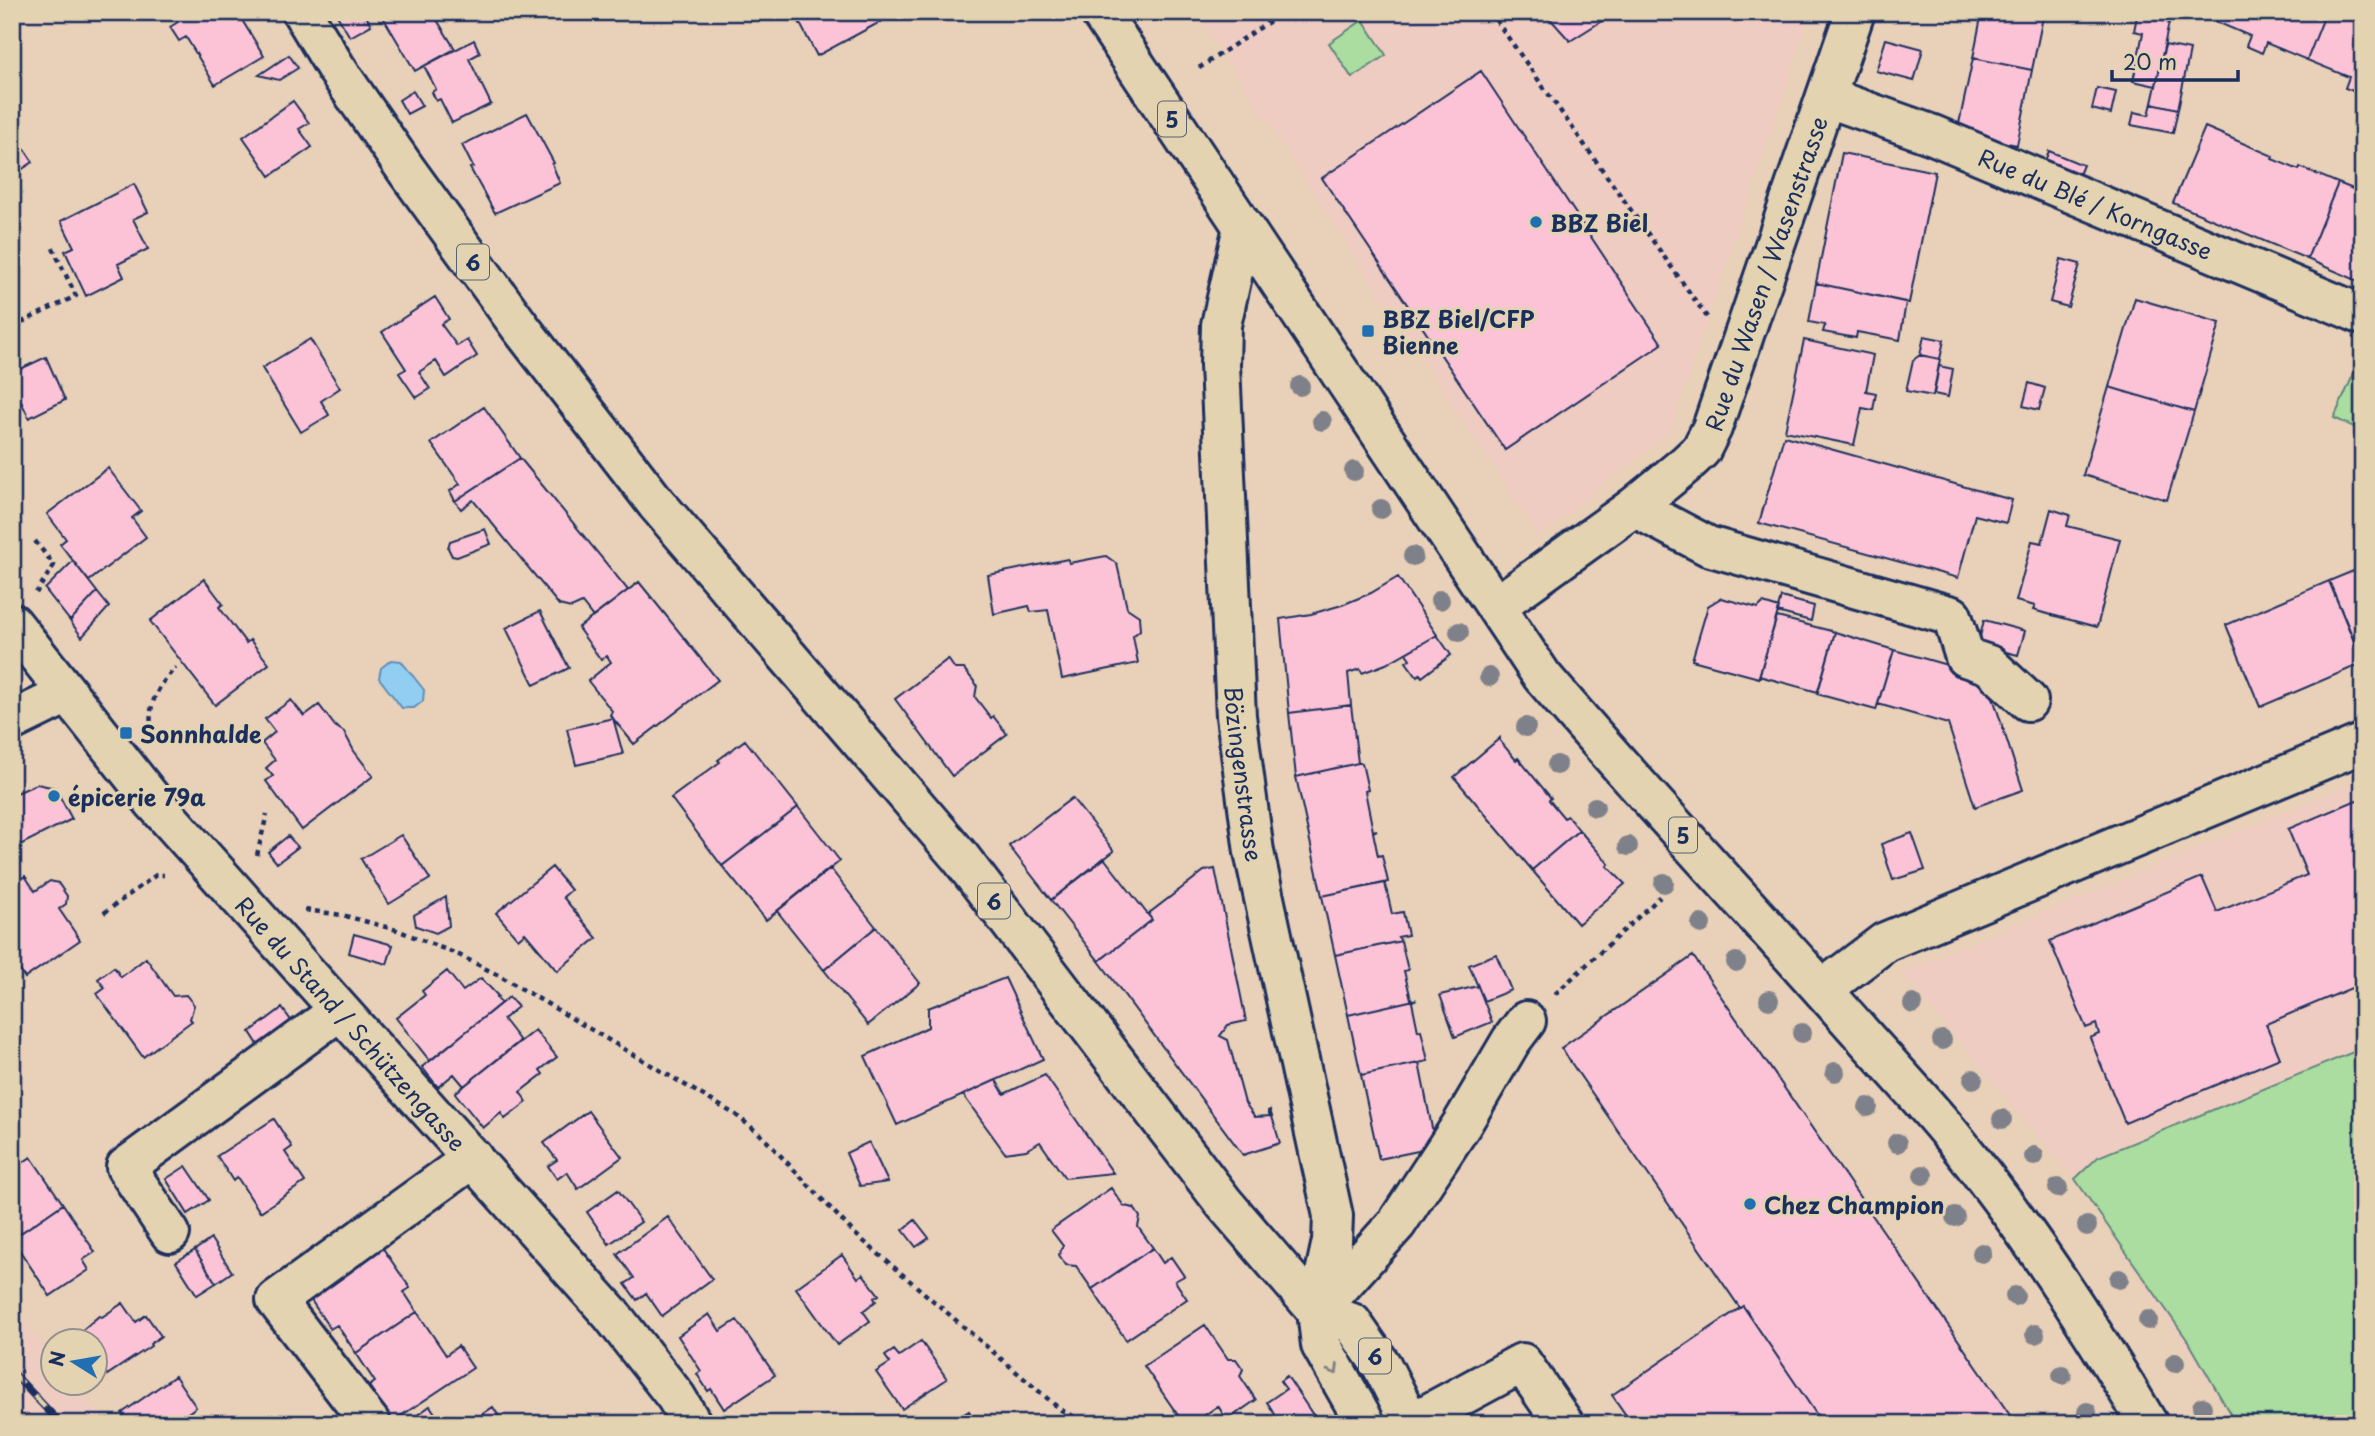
<svg xmlns="http://www.w3.org/2000/svg" width="2375" height="1436" viewBox="0 0 2375 1436" font-family="'Playpen Sans',sans-serif">
<style>
.built{fill:#efccc1}
.green{fill:#aadd9f;stroke:#62867e;stroke-width:2}
.water{fill:#92cef2;stroke:#628eb7;stroke-width:2}
.building{fill:#fcc3d6;stroke:#1b2f5e;stroke-width:2}
.lines{fill:none;stroke-linecap:round;stroke-linejoin:round}
.minor-casing{stroke:#1b2f5e;stroke-width:44}
.major-casing{stroke:#1b2f5e;stroke-width:44}
.path{stroke:#1b2f5e;stroke-width:4.5;stroke-dasharray:5 5;stroke-linecap:butt}
.minor{stroke:#e4d3b0;stroke-width:38}
.major{stroke:#e4d3b0;stroke-width:38}
.rail-casing{stroke:#1b2f5e;stroke-width:8}
.rail{stroke:#e4d3b0;stroke-width:5;stroke-dasharray:16;stroke-linecap:butt}
.tree{fill:#7f818a}
.oneway{stroke:#808187}
.poi-dot{fill:#1f6fb2;stroke:#e4d3b0;stroke-width:2.5}
.labels{text-anchor:middle;dominant-baseline:central;stroke-width:6;stroke-linejoin:round;paint-order:stroke}
.shield{fill:#e4d3b0;stroke:#576077;stroke-width:2}
.shield-label{font-size:21px;font-weight:bold;fill:#1b2f5e}
.street-label{font-size:23px;fill:#1b2f5e;stroke:#e4d3b0}
.poi-label{font-size:23px;font-weight:bold;fill:#1b2f5e;stroke:#e4d3b0;text-anchor:start}
</style>
<rect width="100%" height="100%" fill="#e9d0b8"/>
<filter id="ink" filterUnits="userSpaceOnUse"><feTurbulence type="fractalNoise" baseFrequency=".0143" numOctaves="2"/><feDisplacementMap in="SourceGraphic" scale="14" xChannelSelector="R" yChannelSelector="G"/><feConvolveMatrix kernelMatrix="1 2 1 2 8 2 1 2 1" color-interpolation-filters="sRGB"/></filter>
<g filter="url(#ink)">
<path class="built" d="M 1195,12 L 1811,12 L 1670,432 L 1539,537 Z
M 2363,779 L 2363,1424 L 2236,1424 L 2075,1179 L 1901,972 Z
M 12,1306 L 52,1358 L 52,1384 L 72,1384 L 110,1424 L 31,1424 L 12,1405 Z"/>
<path class="green" d="M 1363,20 L 1386,55 L 1352,78 L 1329,43 Z
M 2363,353 L 2363,431 L 2334,418 Z
M 2363,1048 L 2363,1424 L 2236,1424 L 2190,1344 L 2075,1179 L 2098,1157 Z"/>
<path class="water" d="M 391,660 L 401,661 L 424,690 L 423,701 L 414,708 L 402,708 L 379,678 L 381,668 Z"/>
<path class="building" d="M 172,12 L 237,12 L 264,56 L 215,85 L 186,37 L 179,41 L 170,27 L 178,22 Z
M 335,12 L 364,12 L 371,25 L 350,37 Z
M 380,12 L 432,12 L 455,49 L 415,71 Z
M 794,12 L 877,12 L 882,21 L 817,56 Z
M 1544,12 L 1616,12 L 1570,41 Z
M 1982,12 L 2044,12 L 2032,70 L 1973,58 Z
M 2138,12 L 2171,12 L 2169,22 L 2137,16 Z
M 2201,12 L 2326,12 L 2307,60 L 2266,43 L 2262,53 L 2246,46 L 2250,36 L 2200,15 Z
M 2326,12 L 2338,12 L 2363,22 L 2361,94 L 2345,88 L 2349,77 L 2307,60 Z
M 2137,16 L 2169,22 L 2156,86 L 2133,81 L 2143,33 L 2134,31 Z
M 1886,39 L 1923,49 L 1914,81 L 1876,71 Z
M 474,40 L 480,53 L 469,59 L 491,104 L 452,123 L 440,99 L 436,101 L 432,92 L 436,89 L 424,66 Z
M 2165,45 L 2190,50 L 2178,109 L 2152,103 Z
M 289,55 L 298,68 L 279,80 L 259,75 Z
M 1973,58 L 2032,70 L 2017,145 L 1957,133 Z
M 1481,71 L 1662,344 L 1505,450 L 1322,178 Z
M 2097,88 L 2116,92 L 2111,114 L 2092,109 Z
M 413,91 L 422,106 L 407,114 L 399,100 Z
M 293,101 L 309,123 L 299,129 L 312,147 L 270,176 L 243,137 Z
M 2152,103 L 2178,109 L 2173,133 L 2131,125 L 2134,112 L 2149,115 Z
M 527,113 L 554,163 L 552,164 L 560,183 L 495,213 L 470,168 L 473,167 L 462,145 Z
M 2205,127 L 2273,156 L 2272,159 L 2299,170 L 2300,167 L 2338,183 L 2307,259 L 2173,203 Z
M 12,131 L 33,162 L 12,176 Z
M 2049,151 L 2083,165 L 2076,182 L 2042,168 Z
M 1842,153 L 1935,172 L 1909,303 L 1816,283 Z
M 2338,183 L 2363,193 L 2363,283 L 2307,259 Z
M 134,184 L 148,212 L 133,219 L 148,249 L 118,264 L 124,277 L 86,296 L 65,251 L 74,247 L 61,221 Z
M 2061,259 L 2080,264 L 2068,307 L 2050,302 Z
M 1816,283 L 1906,302 L 1900,340 L 1857,332 L 1856,338 L 1823,332 L 1825,325 L 1809,322 Z
M 435,297 L 449,319 L 441,324 L 457,346 L 467,340 L 477,356 L 446,377 L 436,361 L 419,372 L 430,389 L 416,398 L 399,373 L 406,369 L 382,332 Z
M 2135,298 L 2220,323 L 2194,412 L 2109,387 Z
M 1924,336 L 1944,340 L 1940,359 L 1920,355 Z
M 310,339 L 340,388 L 321,401 L 329,415 L 301,432 L 262,368 Z
M 1804,340 L 1873,355 L 1866,391 L 1876,393 L 1873,410 L 1862,408 L 1854,445 L 1785,431 Z
M 1920,355 L 1940,359 L 1933,396 L 1906,391 L 1913,360 Z
M 46,357 L 65,400 L 29,418 L 16,391 L 12,393 L 12,373 Z
M 1939,366 L 1953,369 L 1948,397 L 1934,394 Z
M 2029,383 L 2045,388 L 2039,410 L 2023,406 Z
M 2109,387 L 2194,412 L 2167,500 L 2083,475 Z
M 484,407 L 520,458 L 455,501 L 450,491 L 460,484 L 431,443 Z
M 1784,436 L 2012,500 L 2006,523 L 1975,515 L 1958,578 L 1759,523 Z
M 520,458 L 628,590 L 593,617 L 582,603 L 571,608 L 559,605 L 473,500 L 461,509 L 455,501 Z
M 108,468 L 141,511 L 132,518 L 146,537 L 89,581 L 60,544 L 66,539 L 47,514 Z
M 2051,509 L 2070,515 L 2067,526 L 2120,539 L 2097,627 L 2033,610 L 2035,606 L 2016,601 L 2032,541 L 2042,543 Z
M 485,529 L 491,544 L 457,557 L 452,556 L 448,548 L 450,541 Z
M 1106,556 L 1117,564 L 1127,608 L 1139,616 L 1140,630 L 1133,636 L 1138,663 L 1062,679 L 1048,610 L 1031,612 L 1029,606 L 994,614 L 988,575 L 1068,559 L 1069,563 Z
M 73,561 L 97,592 L 70,621 L 45,589 Z
M 2363,567 L 2363,661 L 2329,581 Z
M 1398,577 L 1437,635 L 1386,664 L 1362,673 L 1360,669 L 1348,673 L 1351,705 L 1289,713 L 1280,619 L 1311,614 L 1342,605 L 1371,593 Z
M 204,579 L 223,604 L 219,607 L 246,643 L 250,640 L 269,664 L 215,705 L 150,621 Z
M 2329,581 L 2363,663 L 2260,707 L 2226,625 Z
M 639,582 L 718,680 L 634,744 L 610,715 L 612,711 L 588,681 L 611,662 L 607,656 L 601,660 L 578,628 Z
M 97,592 L 109,607 L 82,637 L 70,621 Z
M 1781,597 L 1814,606 L 1811,621 L 1777,612 Z
M 1721,598 L 1758,608 L 1763,603 L 1779,608 L 1759,678 L 1692,660 L 1708,606 Z
M 540,611 L 569,668 L 534,685 L 506,628 Z
M 1777,617 L 1835,632 L 1818,692 L 1759,676 Z
M 1984,620 L 2025,631 L 2018,655 L 1978,645 Z
M 1835,632 L 1894,650 L 1876,710 L 1817,694 Z
M 1437,635 L 1451,655 L 1422,677 L 1420,674 L 1417,677 L 1406,662 L 1410,659 L 1406,653 Z
M 1894,650 L 1986,676 L 2023,790 L 1975,807 L 1948,724 L 1878,704 Z
M 948,659 L 955,669 L 964,669 L 977,685 L 975,697 L 991,718 L 993,716 L 1007,734 L 952,776 L 895,699 Z
M 291,700 L 304,716 L 319,705 L 335,726 L 344,732 L 354,751 L 373,776 L 302,830 L 266,781 L 273,776 L 266,768 L 275,760 L 262,743 L 275,732 L 265,719 Z
M 1351,705 L 1358,763 L 1296,777 L 1289,713 Z
M 613,718 L 623,754 L 576,765 L 567,729 Z
M 1500,738 L 1500,741 L 1516,760 L 1518,758 L 1551,798 L 1549,800 L 1564,818 L 1568,816 L 1579,830 L 1532,870 L 1454,777 Z
M 745,740 L 798,807 L 722,866 L 671,798 L 720,762 L 718,760 Z
M 1358,763 L 1362,763 L 1368,790 L 1365,791 L 1373,831 L 1377,830 L 1373,832 L 1378,856 L 1382,855 L 1388,882 L 1322,896 L 1296,777 Z
M 37,784 L 55,788 L 72,819 L 12,849 L 12,795 Z
M 1072,798 L 1114,851 L 1051,900 L 1009,846 Z
M 2359,799 L 2363,808 L 2363,1003 L 2356,986 L 2266,1024 L 2280,1058 L 2125,1123 L 2090,1038 L 2099,1034 L 2096,1024 L 2086,1028 L 2050,941 L 2202,877 L 2217,912 L 2307,875 L 2288,829 Z
M 798,807 L 840,861 L 766,920 L 722,866 Z
M 1579,830 L 1609,864 L 1607,866 L 1625,884 L 1578,924 L 1532,870 Z
M 1912,833 L 1925,870 L 1893,880 L 1881,844 Z
M 401,835 L 430,879 L 389,904 L 361,859 Z
M 288,836 L 298,847 L 277,863 L 268,852 Z
M 1104,858 L 1152,920 L 1099,961 L 1051,900 Z
M 552,867 L 571,890 L 563,897 L 597,938 L 557,971 L 525,933 L 518,939 L 496,913 Z
M 830,868 L 876,927 L 824,970 L 777,911 Z
M 1215,869 L 1246,1021 L 1228,1025 L 1220,1036 L 1228,1040 L 1245,1103 L 1255,1117 L 1270,1116 L 1268,1111 L 1270,1110 L 1280,1143 L 1243,1155 L 1099,961 L 1152,920 L 1148,914 L 1204,871 Z
M 25,876 L 35,891 L 50,881 L 58,883 L 67,896 L 66,904 L 59,909 L 80,940 L 25,978 L 14,962 L 12,963 L 12,885 Z
M 1385,883 L 1392,914 L 1403,912 L 1408,935 L 1398,937 L 1401,941 L 1335,955 L 1322,896 Z
M 446,897 L 449,926 L 436,933 L 416,926 L 414,915 Z
M 876,927 L 920,983 L 868,1025 L 824,970 Z
M 354,934 L 393,945 L 387,964 L 349,953 Z
M 1401,941 L 1408,970 L 1404,971 L 1411,999 L 1414,1000 L 1348,1015 L 1335,955 Z
M 1496,954 L 1511,990 L 1484,1001 L 1469,965 Z
M 1693,956 L 1897,1251 L 2016,1424 L 1823,1424 L 1743,1306 L 1740,1308 L 1561,1048 Z
M 146,958 L 173,996 L 186,995 L 194,1005 L 190,1019 L 192,1021 L 143,1057 L 97,994 L 105,988 L 98,979 L 114,967 L 121,977 Z
M 447,971 L 463,991 L 481,978 L 498,996 L 496,997 L 501,1003 L 430,1061 L 396,1018 L 425,995 L 422,991 Z
M 1005,978 L 1043,1059 L 897,1125 L 865,1056 L 928,1027 L 928,1008 Z
M 1478,986 L 1492,1022 L 1455,1037 L 1440,995 Z
M 509,997 L 518,1007 L 503,1019 L 520,1041 L 464,1086 L 454,1074 L 438,1087 L 422,1067 Z
M 1414,1000 L 1412,1002 L 1418,1031 L 1421,1030 L 1428,1061 L 1361,1075 L 1348,1015 Z
M 282,1008 L 295,1026 L 261,1049 L 250,1032 Z
M 535,1030 L 557,1057 L 540,1070 L 543,1074 L 520,1092 L 527,1102 L 505,1119 L 501,1113 L 483,1128 L 455,1093 Z
M 1419,1063 L 1435,1143 L 1434,1145 L 1418,1151 L 1379,1159 L 1361,1075 Z
M 1045,1075 L 1113,1173 L 1065,1178 L 1040,1142 L 1026,1150 L 1005,1153 L 963,1095 L 996,1080 L 1004,1094 Z
M 588,1111 L 622,1157 L 578,1189 L 567,1172 L 557,1179 L 548,1166 L 557,1160 L 544,1143 Z
M 274,1119 L 292,1147 L 285,1152 L 305,1182 L 260,1212 L 237,1177 L 233,1181 L 217,1156 Z
M 869,1142 L 888,1182 L 860,1186 L 846,1153 Z
M 31,1157 L 63,1204 L 12,1239 L 12,1159 L 18,1166 Z
M 186,1166 L 209,1200 L 188,1214 L 166,1179 Z
M 1111,1188 L 1124,1206 L 1134,1208 L 1140,1217 L 1138,1227 L 1153,1248 L 1092,1289 L 1076,1266 L 1066,1265 L 1059,1255 L 1063,1246 L 1051,1230 Z
M 618,1190 L 641,1222 L 609,1244 L 587,1212 Z
M 63,1204 L 95,1252 L 83,1260 L 89,1270 L 50,1296 L 12,1239 Z
M 668,1217 L 712,1279 L 662,1316 L 646,1293 L 637,1300 L 625,1284 L 634,1278 L 617,1254 Z
M 915,1220 L 929,1238 L 916,1247 L 903,1230 Z
M 211,1239 L 232,1272 L 216,1283 L 195,1250 Z
M 380,1244 L 410,1288 L 404,1292 L 417,1312 L 356,1353 L 337,1325 L 330,1329 L 307,1294 Z
M 1153,1248 L 1163,1263 L 1171,1257 L 1184,1276 L 1175,1281 L 1187,1299 L 1126,1340 L 1092,1289 Z
M 195,1250 L 216,1283 L 197,1295 L 176,1262 Z
M 842,1255 L 858,1278 L 863,1274 L 879,1295 L 874,1298 L 876,1301 L 863,1311 L 870,1321 L 837,1345 L 796,1288 Z
M 123,1303 L 136,1322 L 146,1315 L 161,1336 L 150,1344 L 151,1346 L 107,1375 L 94,1356 L 94,1342 L 85,1342 L 79,1333 L 99,1316 L 102,1317 Z
M 1743,1306 L 1823,1424 L 1632,1424 L 1612,1395 Z
M 417,1312 L 446,1355 L 458,1346 L 473,1368 L 393,1421 L 369,1386 L 375,1382 L 356,1353 Z
M 709,1314 L 720,1331 L 737,1320 L 775,1375 L 724,1409 L 711,1389 L 708,1391 L 697,1374 L 701,1371 L 678,1336 Z
M 1205,1325 L 1228,1359 L 1236,1359 L 1243,1369 L 1240,1376 L 1256,1400 L 1227,1420 L 1218,1406 L 1192,1424 L 1184,1424 L 1144,1366 Z
M 921,1341 L 947,1379 L 902,1409 L 876,1372 L 890,1363 L 885,1356 L 894,1350 L 899,1356 Z
M 175,1376 L 196,1407 L 173,1424 L 129,1424 L 122,1413 Z
M 1287,1376 L 1313,1415 L 1300,1424 L 1281,1424 L 1267,1402 L 1286,1389 L 1280,1381 Z
M 430,1406 L 441,1422 L 405,1424 Z
M 493,1407 L 504,1424 L 468,1424 Z
M 969,1411 L 977,1424 L 949,1424 Z"/>
<g class="lines">
<g class="minor-casing">
<g id="minor">
<path id="s1" d="M 1826,97 L 1933,135 L 2363,315"/>
<path id="s2" d="M 1243,227 L 1221,325 L 1220,365 L 1236,716 L 1254,852 L 1333,1216 L 1332,1241 L 1317,1311"/>
<path d="M 1634,507 L 1708,546 L 1952,616 L 1965,657 L 1989,665 L 2028,701"/>
<path id="s3" d="M 1496,606 L 1634,507 L 1685,465 L 1701,450 L 1712,428 L 1855,12"/>
<path id="s4" d="M 12,623 L 153,801 L 611,1314 L 676,1397 L 692,1424"/>
<path d="M 12,721 L 67,694"/>
<path d="M 1823,989 L 1885,942 L 2363,743"/>
<path d="M 170,1233 L 126,1167 L 339,1011"/>
<path d="M 1319,1310 L 1397,1223 L 1462,1124 L 1511,1041 L 1526,1021"/>
<path d="M 1411,1423 L 1522,1363 L 1564,1424"/>
<path d="M 371,1424 L 276,1300 L 473,1158"/>
</g>
</g>
<g class="major-casing">
<path id="major" d="M 302,12 L 336,68 L 407,171 L 521,328 L 656,503 L 960,857 L 1224,1203 L 1317,1311 L 1352,1323 L 1382,1366 L 1411,1424
M 1100,12 L 1542,676 C 1648,800 1760,918 1867,1040 C 1895,1071 1924,1102 1951,1135 C 2025,1225 2089,1324 2148,1424
M 1317,1311 L 1321,1345 L 1366,1424"/>
</g>
<path class="path" d="M 1490,12 L 1707,317
M 1199,68 L 1284,12
M 12,327 L 76,296 L 53,248
M 35,541 L 54,565 L 36,593
M 152,731 C 146,705 159,685 176,667
M 257,855 L 267,814
M 305,910 L 342,915 L 397,930 L 459,955 L 500,976 L 736,1115 L 761,1135 L 854,1233 L 1061,1410 L 1088,1424
M 104,913 L 156,875 L 164,875
M 1555,994 L 1660,897"/>
<use href="#minor" class="minor"/>
<use href="#major" class="major"/>
<g class="rail-casing">
<path id="rail" d="M 12,1372 L 61,1424"/>
</g>
<use href="#rail" class="rail"/>
</g>
<g class="tree">
<circle cx="1300" cy="386" r="10"/>
<circle cx="1322" cy="421" r="10"/>
<circle cx="1354" cy="471" r="10"/>
<circle cx="1381" cy="509" r="10"/>
<circle cx="1413" cy="556" r="10"/>
<circle cx="1440" cy="600" r="10"/>
<circle cx="1459" cy="632" r="10"/>
<circle cx="1489" cy="677" r="10"/>
<circle cx="1526" cy="727" r="10"/>
<circle cx="1557" cy="765" r="10"/>
<circle cx="1595" cy="807" r="10"/>
<circle cx="1628" cy="846" r="10"/>
<circle cx="1664" cy="883" r="10"/>
<circle cx="1701" cy="924" r="10"/>
<circle cx="1736" cy="962" r="10"/>
<circle cx="1769" cy="1000" r="10"/>
<circle cx="1913" cy="1004" r="10"/>
<circle cx="1802" cy="1033" r="10"/>
<circle cx="1942" cy="1040" r="10"/>
<circle cx="1835" cy="1072" r="10"/>
<circle cx="1973" cy="1079" r="10"/>
<circle cx="1868" cy="1107" r="10"/>
<circle cx="2002" cy="1119" r="10"/>
<circle cx="1897" cy="1143" r="10"/>
<circle cx="2034" cy="1156" r="10"/>
<circle cx="1923" cy="1175" r="10"/>
<circle cx="2058" cy="1188" r="10"/>
<circle cx="1955" cy="1217" r="10"/>
<circle cx="2087" cy="1226" r="10"/>
<circle cx="1982" cy="1253" r="10"/>
<circle cx="2119" cy="1279" r="10"/>
<circle cx="2015" cy="1296" r="10"/>
<circle cx="2148" cy="1320" r="10"/>
<circle cx="2035" cy="1334" r="10"/>
<circle cx="2175" cy="1363" r="10"/>
<circle cx="2062" cy="1375" r="10"/>
<circle cx="2202" cy="1407" r="10"/>
<circle cx="2087" cy="1412" r="10"/>
</g>
<defs><path id="oneway-chevron" d="M-2-3.5L2.5 0L-2 3.5" fill="none" stroke-width="1.6" stroke-linecap="round" stroke-linejoin="round" transform="scale(1.75)"/></defs>
<use class="oneway" href="#oneway-chevron" transform="translate(1334 1370) rotate(59)"/>
</g>
<g class="poi-dot">
<circle cx="1536" cy="222" r="7"/>
<rect x="1361" y="324" width="14" height="14" rx="3.5"/>
<rect x="119" y="726" width="14" height="14" rx="3.5"/>
<circle cx="54" cy="796" r="7"/>
<circle cx="1750" cy="1204" r="7"/>
</g>
<g class="labels">
<g class="shield">
<rect x="1158" y="101.5" width="28" height="35" rx="5"/>
<rect x="457" y="244.5" width="32" height="35" rx="5"/>
<rect x="1669" y="817.5" width="28" height="35" rx="5"/>
<rect x="978" y="883.5" width="32" height="35" rx="5"/>
<rect x="1359" y="1338.5" width="32" height="35" rx="5"/>
</g>
<g class="shield-label">
<text x="1172" y="119">5</text>
<text x="473" y="262">6</text>
<text x="1683" y="835">5</text>
<text x="994" y="901">6</text>
<text x="1375" y="1356">6</text>
</g>
<g class="street-label">
<text stroke="none"><textPath href="#s1" startOffset="290">Rue du Blé / Korngasse</textPath></text>
<text stroke="none"><textPath href="#s3" startOffset="446">Rue du Wasen / Wasenstrasse</textPath></text>
<text stroke="none"><textPath href="#s2" startOffset="550">Bözingenstrasse</textPath></text>
<text stroke="none"><textPath href="#s4" startOffset="525">Rue du Stand / Schützengasse</textPath></text>
</g>
<g class="poi-label">
<text x="1550" y="222">BBZ Biel</text>
<text x="1382" y="318">BBZ Biel/CFP<tspan x="1382" dy="26">Bienne</tspan></text>
<text x="140" y="733">Sonnhalde</text>
<text x="68" y="796">épicerie 79a</text>
<text x="1764" y="1204">Chez Champion</text>
</g>
</g>
<rect width="2375" height="1436" fill="none" stroke="#e4d3b0" stroke-width="42"/>
<rect x="21" y="21" width="2333" height="1394" fill="none" stroke="#1b2f5e" stroke-width="2.5" filter="url(#ink)"/>
<g transform="translate(74 1362) rotate(281)"><circle r="33" fill="#e4d3b0" stroke="#94918f" stroke-width="2"/>
<path d="M0-5L12 26L0 18L-12 26Z" fill="#1f6fb2"/>
<text y="-10" font-size="19" font-weight="bold" text-anchor="middle" fill="#1b2f5e">N</text>
</g>
<path d="M2112 70v10h126v-10" fill="none" stroke="#1b2f5e" stroke-width="3.5"/>
<text x="2123" y="70" font-size="21" fill="#1b2f5e" stroke="#e4d3b0" stroke-width="5" paint-order="stroke">20 m</text>
</svg>
